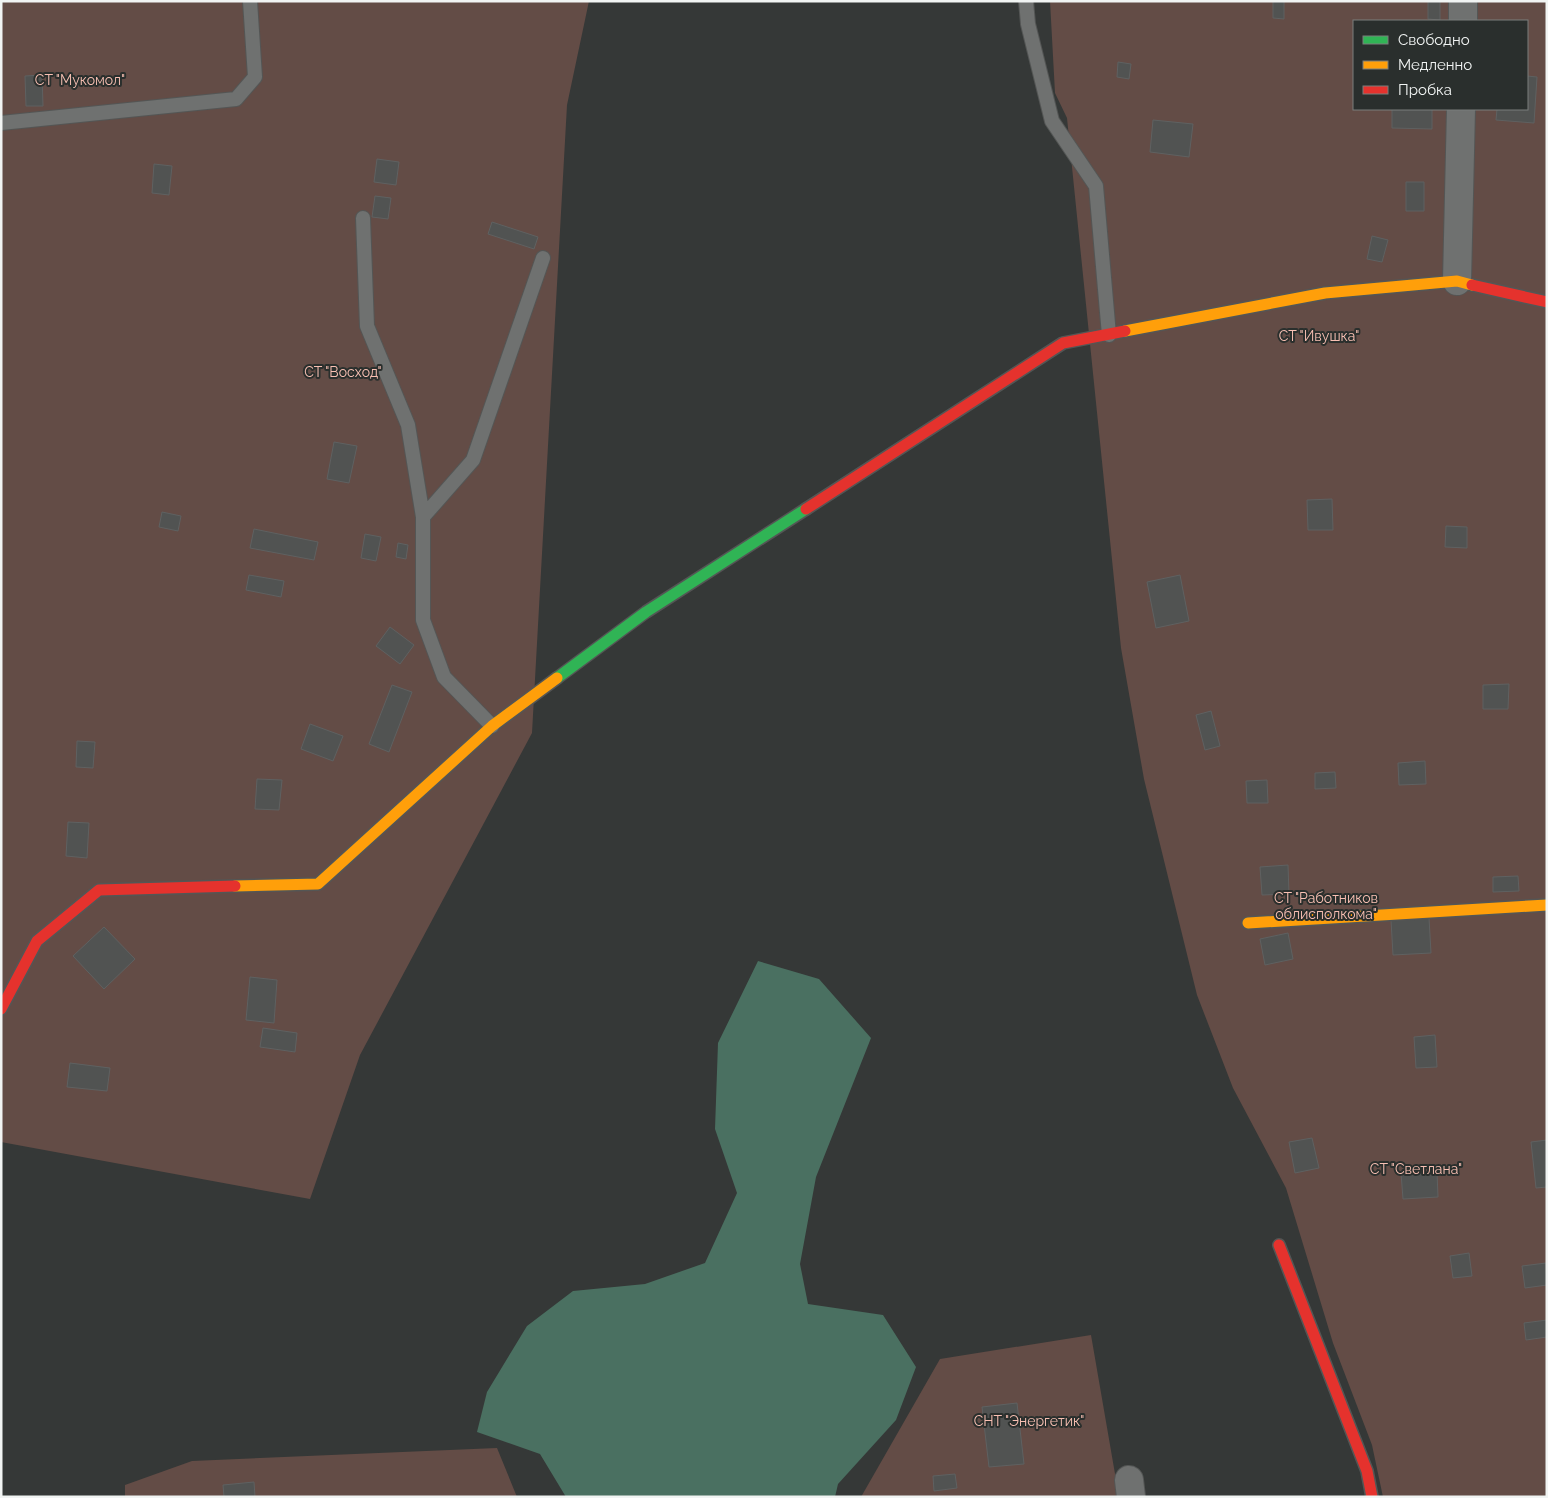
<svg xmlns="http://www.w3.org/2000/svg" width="1548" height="1498" viewBox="0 0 1548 1498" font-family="Raleway,sans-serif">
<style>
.green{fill:#634c46;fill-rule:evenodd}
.water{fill:#4a7061}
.building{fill:#515352;stroke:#5f6161}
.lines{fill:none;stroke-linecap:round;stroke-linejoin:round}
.lane-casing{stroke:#545655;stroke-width:16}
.street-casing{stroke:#545655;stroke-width:30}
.fast-casing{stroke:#545655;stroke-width:14}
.slow-casing{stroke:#545655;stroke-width:14}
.jam-casing{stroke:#545655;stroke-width:14}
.lane{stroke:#6f7170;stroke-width:14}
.street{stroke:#6f7170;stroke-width:28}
.fast{stroke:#30b455;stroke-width:11}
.slow{stroke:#ff9f0a;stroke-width:11}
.jam{stroke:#e5322d;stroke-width:11}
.labels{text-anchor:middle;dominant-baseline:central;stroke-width:4;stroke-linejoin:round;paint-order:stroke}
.park-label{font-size:14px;fill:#f9c0b3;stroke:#2a2f2d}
</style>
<rect width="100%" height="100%" fill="#353837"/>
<path class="green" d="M 1,1 L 589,1 L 567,105 L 532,733 L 360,1055 L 310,1199 L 1,1142 Z
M 1050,1 L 1547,1 L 1547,1497 L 1383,1497 L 1372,1445 L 1333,1343 L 1286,1188 L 1233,1088 L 1197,995 L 1144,779 L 1121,648 L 1067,118 L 1055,93 ZM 1354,21 L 1527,21 L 1527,109 L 1354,109 Z
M 1091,1335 L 1119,1497 L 861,1497 L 940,1359 Z
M 497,1448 L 517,1497 L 125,1497 L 125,1485 L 192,1461 Z"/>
<path class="water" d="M 758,961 L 819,979 L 871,1038 L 816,1177 L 800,1264 L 808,1304 L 883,1315 L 916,1367 L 896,1420 L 838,1484 L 835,1497 L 566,1497 L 540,1454 L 477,1432 L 487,1392 L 527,1326 L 573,1291 L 645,1284 L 705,1263 L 737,1193 L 715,1129 L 718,1043 Z"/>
<path class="building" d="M 1273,1 L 1284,1 L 1284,19 L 1273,18 Z
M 1428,1 L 1440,1 L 1440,20 L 1428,19 Z
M 1118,62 L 1131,64 L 1129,79 L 1117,77 Z
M 42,75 L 43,106 L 26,106 L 25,76 Z
M 1527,76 L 1537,77 L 1534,123 L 1496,120 L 1497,109 L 1527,109 Z
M 1392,109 L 1432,109 L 1432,129 L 1392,128 Z
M 1153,120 L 1193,124 L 1189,157 L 1150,152 Z
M 377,159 L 399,162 L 396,185 L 374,182 Z
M 154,164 L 172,166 L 169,195 L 152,193 Z
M 1406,182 L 1424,182 L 1424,211 L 1406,211 Z
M 375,196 L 391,198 L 388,219 L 372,217 Z
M 492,222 L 538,237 L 534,249 L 488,234 Z
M 1372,236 L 1388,240 L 1382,262 L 1367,259 Z
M 334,442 L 357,446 L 349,483 L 327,479 Z
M 1332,499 L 1333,530 L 1308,530 L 1307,500 Z
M 162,512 L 181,516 L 178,531 L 159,527 Z
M 1446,526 L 1467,527 L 1467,548 L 1445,547 Z
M 254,529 L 318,542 L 314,560 L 250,548 Z
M 365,534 L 381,537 L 376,561 L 361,558 Z
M 398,543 L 408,545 L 406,559 L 396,557 Z
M 249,575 L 284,581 L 281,597 L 246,590 Z
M 1180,575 L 1189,621 L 1156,628 L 1147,582 Z
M 390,627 L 414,645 L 400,664 L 376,646 Z
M 1509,684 L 1508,709 L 1483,709 L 1483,685 Z
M 392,685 L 412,692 L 389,752 L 369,744 Z
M 1211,711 L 1220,746 L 1205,750 L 1196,715 Z
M 310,724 L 343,736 L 333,761 L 301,749 Z
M 77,741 L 95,742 L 93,768 L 76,767 Z
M 1425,761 L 1426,784 L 1399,785 L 1398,763 Z
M 1335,772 L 1336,788 L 1315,789 L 1315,773 Z
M 257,779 L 282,780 L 279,810 L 255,809 Z
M 1267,780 L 1268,803 L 1247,803 L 1246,781 Z
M 68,822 L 89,823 L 87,858 L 66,856 Z
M 1288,865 L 1289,894 L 1262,895 L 1260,867 Z
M 1518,876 L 1519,891 L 1493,892 L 1493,877 Z
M 1429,918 L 1431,953 L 1393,955 L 1391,920 Z
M 104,927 L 135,959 L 104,989 L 73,956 Z
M 1288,933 L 1293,959 L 1265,965 L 1260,939 Z
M 250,977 L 277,980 L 274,1023 L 246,1020 Z
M 263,1028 L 297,1033 L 295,1052 L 260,1047 Z
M 1435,1035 L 1437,1067 L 1416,1068 L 1414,1037 Z
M 70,1063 L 110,1068 L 107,1091 L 67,1087 Z
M 1312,1138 L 1319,1168 L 1295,1173 L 1289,1142 Z
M 1547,1140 L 1547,1187 L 1536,1188 L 1531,1142 Z
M 1437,1172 L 1438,1197 L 1403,1199 L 1401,1173 Z
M 1469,1253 L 1472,1276 L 1453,1278 L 1450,1256 Z
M 1546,1263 L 1547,1285 L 1525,1288 L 1522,1266 Z
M 1547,1320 L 1547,1337 L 1526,1340 L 1524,1323 Z
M 1017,1403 L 1024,1464 L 989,1467 L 982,1407 Z
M 955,1474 L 957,1488 L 934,1491 L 933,1476 Z
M 254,1482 L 255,1497 L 224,1497 L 223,1485 Z"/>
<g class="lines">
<g class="lane-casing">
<path id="lane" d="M 1026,1 L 1028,24 L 1052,121 L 1096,186 L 1109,335
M 1,123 L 236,99 L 255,77 L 250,1
M 363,218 L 367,326 L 408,425 L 423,517
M 492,726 L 444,677 L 423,620 L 423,517 L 473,460 L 543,258"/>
</g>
<g class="street-casing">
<path id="street" d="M 1463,21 L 1463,1
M 1457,281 L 1461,109
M 1129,1480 L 1131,1497"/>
</g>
<g class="fast-casing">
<path id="fast" d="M 557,678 L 646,612 L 806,509"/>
</g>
<g class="slow-casing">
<path id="slow" d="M 1125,331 L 1325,293 L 1457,281 L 1472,285
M 235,886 L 318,884 L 492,726 L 557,678
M 1248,923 L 1547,905"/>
</g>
<g class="jam-casing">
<path id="jam" d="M 1472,285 L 1547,302
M 806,509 L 1063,343 L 1125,331
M 1,1009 L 37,941 L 99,890 L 235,886
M 1279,1245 L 1367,1471 L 1372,1497"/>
</g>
<use href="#lane" class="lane"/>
<use href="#street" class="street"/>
<use href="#fast" class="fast"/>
<use href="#slow" class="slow"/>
<use href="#jam" class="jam"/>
</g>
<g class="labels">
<g class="park-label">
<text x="80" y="80">СТ "Мукомол"</text>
<text x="1319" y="336">СТ "Ивушка"</text>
<text x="343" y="372">СТ "Восход"</text>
<text x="1326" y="898">СТ "Работников<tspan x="1326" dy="16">облисполкома"</tspan></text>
<text x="1416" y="1169">СТ "Светлана"</text>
<text x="1029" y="1421">СНТ "Энергетик"</text>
</g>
</g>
<rect width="1548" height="1498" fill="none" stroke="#f1f4f3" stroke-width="5"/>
<rect x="1353" y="20" width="175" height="90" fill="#2a2f2d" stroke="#7a7e7c"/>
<rect x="1363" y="36" width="25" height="8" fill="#30b455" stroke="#7a7e7c"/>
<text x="1398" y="45" font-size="15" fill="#f1f4f3">Свободно</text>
<rect x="1363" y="61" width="25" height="8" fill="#ff9f0a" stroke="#7a7e7c"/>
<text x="1398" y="70" font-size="15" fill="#f1f4f3">Медленно</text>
<rect x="1363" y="86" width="25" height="8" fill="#e5322d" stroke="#7a7e7c"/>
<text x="1398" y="95" font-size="15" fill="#f1f4f3">Пробка</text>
</svg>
